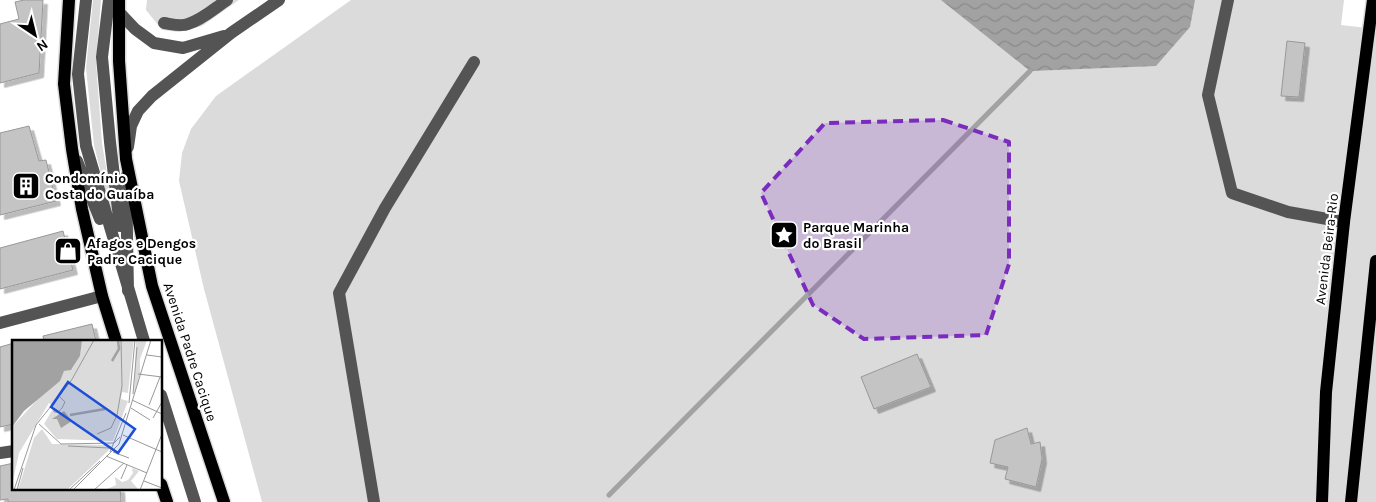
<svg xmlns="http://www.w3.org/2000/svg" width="1376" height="502" viewBox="0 0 1376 502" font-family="Karla,sans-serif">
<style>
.green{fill:#dbdbdb}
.water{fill:url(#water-waves)}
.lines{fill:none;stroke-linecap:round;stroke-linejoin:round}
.stream{stroke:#a2a2a2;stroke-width:5}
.building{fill:#c4c4c4;stroke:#989898;filter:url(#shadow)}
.major-casing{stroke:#dbdbdb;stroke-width:15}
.minor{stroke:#545454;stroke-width:12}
.major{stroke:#000;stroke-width:12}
.marked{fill:#7b2cbf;fill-opacity:0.2;stroke:#7b2cbf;stroke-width:4;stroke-dasharray:10 6;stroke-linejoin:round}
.labels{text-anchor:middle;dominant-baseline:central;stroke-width:4.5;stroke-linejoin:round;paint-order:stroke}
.poi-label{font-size:14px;font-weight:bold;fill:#000;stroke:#fff;text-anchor:start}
.street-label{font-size:14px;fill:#000;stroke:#fff}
.inset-river{fill:none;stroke:#a2a2a2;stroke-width:2.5}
.inset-road{fill:none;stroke:#999;stroke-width:1}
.view{fill:#1d4ed8;fill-opacity:0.15;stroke:#1d4ed8;stroke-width:2.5}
.inset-edge{fill:none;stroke:#000;stroke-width:2.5}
</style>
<defs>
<pattern id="water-waves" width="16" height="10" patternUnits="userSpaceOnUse" patternTransform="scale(1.25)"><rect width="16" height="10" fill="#a2a2a2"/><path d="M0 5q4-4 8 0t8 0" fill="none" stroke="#8a8a8a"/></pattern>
<filter id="shadow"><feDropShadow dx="4.5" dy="4.5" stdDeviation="0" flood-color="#0004"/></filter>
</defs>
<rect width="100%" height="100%" fill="#fff"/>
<path class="green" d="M 93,0 L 101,0 L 96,62 L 102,143 L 119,246 L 94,145 L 86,68 Z
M 147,0 L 239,0 L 202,26 L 179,32 L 162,30 L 146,10 Z
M 351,0 L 1344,0 L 1341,25 L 1376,29 L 1376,502 L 262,502 L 204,289 L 179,181 L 182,153 L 191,129 L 216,96 Z"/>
<path class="water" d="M 941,0 L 1195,0 L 1190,27 L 1156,66 L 1030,71 Z"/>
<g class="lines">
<path class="stream" d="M 609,495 L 1030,71"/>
</g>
<path class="building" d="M 24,0 L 43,0 L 39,73 L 0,83 L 0,24 L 19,19 L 15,2 Z
M 1287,41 L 1305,43 L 1299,97 L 1281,96 Z
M 29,126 L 39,161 L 46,160 L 56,201 L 0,215 L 0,133 Z
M 63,231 L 73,270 L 0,289 L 0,248 Z
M 92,324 L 96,341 L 44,341 L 43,336 Z
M 14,343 L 14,424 L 0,427 L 0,347 Z
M 917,354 L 931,387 L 874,409 L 861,377 Z
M 1027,428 L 1031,444 L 1040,442 L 1042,459 L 1036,487 L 1005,479 L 1008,467 L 990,463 L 995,440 Z
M 14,463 L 14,488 L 120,488 L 121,502 L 8,502 L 8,499 L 0,500 L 0,466 Z"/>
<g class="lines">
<g class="major-casing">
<path id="major" d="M 69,0 L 64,84 L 72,149 L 82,209 L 102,296 L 116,341
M 119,0 L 119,61 L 126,159 L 152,286 L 224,502
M 161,484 L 167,502
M 1322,502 L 1326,392 L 1344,222 L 1373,0
M 1351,502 L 1376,261"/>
</g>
<path class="minor" d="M 86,0 L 78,74 L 86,146 L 144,341
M 109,0 L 102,57 L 110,142 L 120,226
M 1228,0 L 1208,95 L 1232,193 L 1288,212 L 1344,222
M 118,11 L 135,29 L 154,43 L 183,48 L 224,36
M 164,23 C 171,24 181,27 188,24 C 202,20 215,8 227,0
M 128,147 L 131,126 L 138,111 L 152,96 L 231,33 L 279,0
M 77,161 L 100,219
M 126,177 L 128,291
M 0,323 L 102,296
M 161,395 L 195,502
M 0,453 L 14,451
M 374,502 L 339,293 L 385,208 L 474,62"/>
<use href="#major" class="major"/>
</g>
<path class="marked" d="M 943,120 L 1009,142 L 1009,264 L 986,335 L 864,339 L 813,305 L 761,193 L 825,123 Z"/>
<defs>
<g id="building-square" transform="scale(1.4375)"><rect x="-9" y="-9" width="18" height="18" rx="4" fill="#000" stroke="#fff"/><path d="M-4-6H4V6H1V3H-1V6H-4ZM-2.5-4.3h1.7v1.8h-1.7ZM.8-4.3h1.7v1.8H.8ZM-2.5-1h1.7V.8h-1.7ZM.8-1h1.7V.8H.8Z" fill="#fff"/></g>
<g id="sight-square" transform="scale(1.4375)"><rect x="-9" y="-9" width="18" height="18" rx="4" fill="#000" stroke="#fff"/><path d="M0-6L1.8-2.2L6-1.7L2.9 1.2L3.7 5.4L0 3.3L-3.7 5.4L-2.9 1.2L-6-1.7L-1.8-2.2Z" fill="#fff"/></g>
<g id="shop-square" transform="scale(1.4375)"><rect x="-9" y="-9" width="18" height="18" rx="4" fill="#000" stroke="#fff"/><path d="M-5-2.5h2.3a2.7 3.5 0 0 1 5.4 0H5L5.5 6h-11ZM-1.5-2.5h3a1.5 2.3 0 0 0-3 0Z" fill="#fff"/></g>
</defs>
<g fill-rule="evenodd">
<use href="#building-square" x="26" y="186"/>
<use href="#sight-square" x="784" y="235"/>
<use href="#shop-square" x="68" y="251"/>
</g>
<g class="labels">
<g class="poi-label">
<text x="45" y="178">Condomínio<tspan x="45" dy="16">Costa do Guaíba</tspan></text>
<text x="803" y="227">Parque Marinha<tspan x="803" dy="16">do Brasil</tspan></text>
<text x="87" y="243">Afagos e Dengos<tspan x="87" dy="16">Padre Cacique</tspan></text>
</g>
<g class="street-label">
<text transform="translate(1327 249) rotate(-83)">Avenida Beira-Rio</text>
<text transform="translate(190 352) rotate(72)">Avenida Padre Cacique</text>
</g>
</g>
<g transform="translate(12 340)">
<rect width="150" height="150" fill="#fff"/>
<path d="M 70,0 L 122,0 L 116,53 L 110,52 L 109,59 L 116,61 L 101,101 L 45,99 L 32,84 L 42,67 L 37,63 L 7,113 L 0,145 L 0,87 L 52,31 L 60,29 L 68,16 ZM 124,0 L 135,0 L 128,19 L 128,34 L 122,56 ZM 30,89 L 40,104 L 97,105 L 99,108 L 55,150 L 6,150 L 22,98 ZM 120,128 L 127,131 L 119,141 L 127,150 L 93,150 L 104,145 L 103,137 L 110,142 L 116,140 L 121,133 Z" fill="#dbdbdb"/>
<path d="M 0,0 L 70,1 L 68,16 L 59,30 L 52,31 L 48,41 L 12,71 L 0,87 ZM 52,71 L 60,81 L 49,88 L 45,79 L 40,79 Z" fill="#a2a2a2"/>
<path class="inset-river" d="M 100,21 L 107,9 L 106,0M 58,75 L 93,69"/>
<path class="inset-road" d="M 135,15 L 150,17M 126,34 L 150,37M 121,54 L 125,7M 120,60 L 150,74M 117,63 L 123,0M 137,65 L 148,37M 119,68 L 138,80M 42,69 L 42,72 L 46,72 L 50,68 L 53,62 L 48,57M 141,78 L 150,62M 27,84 L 49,104 L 102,103 L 108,97M 85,94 L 99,88 L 105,75 L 110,46 L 109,0M 111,95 L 150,112M 56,106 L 97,108M 98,112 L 114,73M 101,112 L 117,118M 94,116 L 135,133M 109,139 L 115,125M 132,141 L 150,148M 2,150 L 24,85 L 59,41 L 82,0M 5,150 L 11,128M 57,150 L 88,121M 61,150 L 107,104 L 139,0M 82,150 L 112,123M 128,150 L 150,94"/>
<path class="view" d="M 56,42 L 123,89 L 106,113 L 39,67 Z"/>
<rect width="150" height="150" class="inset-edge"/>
</g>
<g transform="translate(35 35) rotate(145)" stroke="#ffffff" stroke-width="4" paint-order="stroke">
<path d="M0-4L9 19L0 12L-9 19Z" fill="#000000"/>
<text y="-8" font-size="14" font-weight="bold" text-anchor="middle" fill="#000000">N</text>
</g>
</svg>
